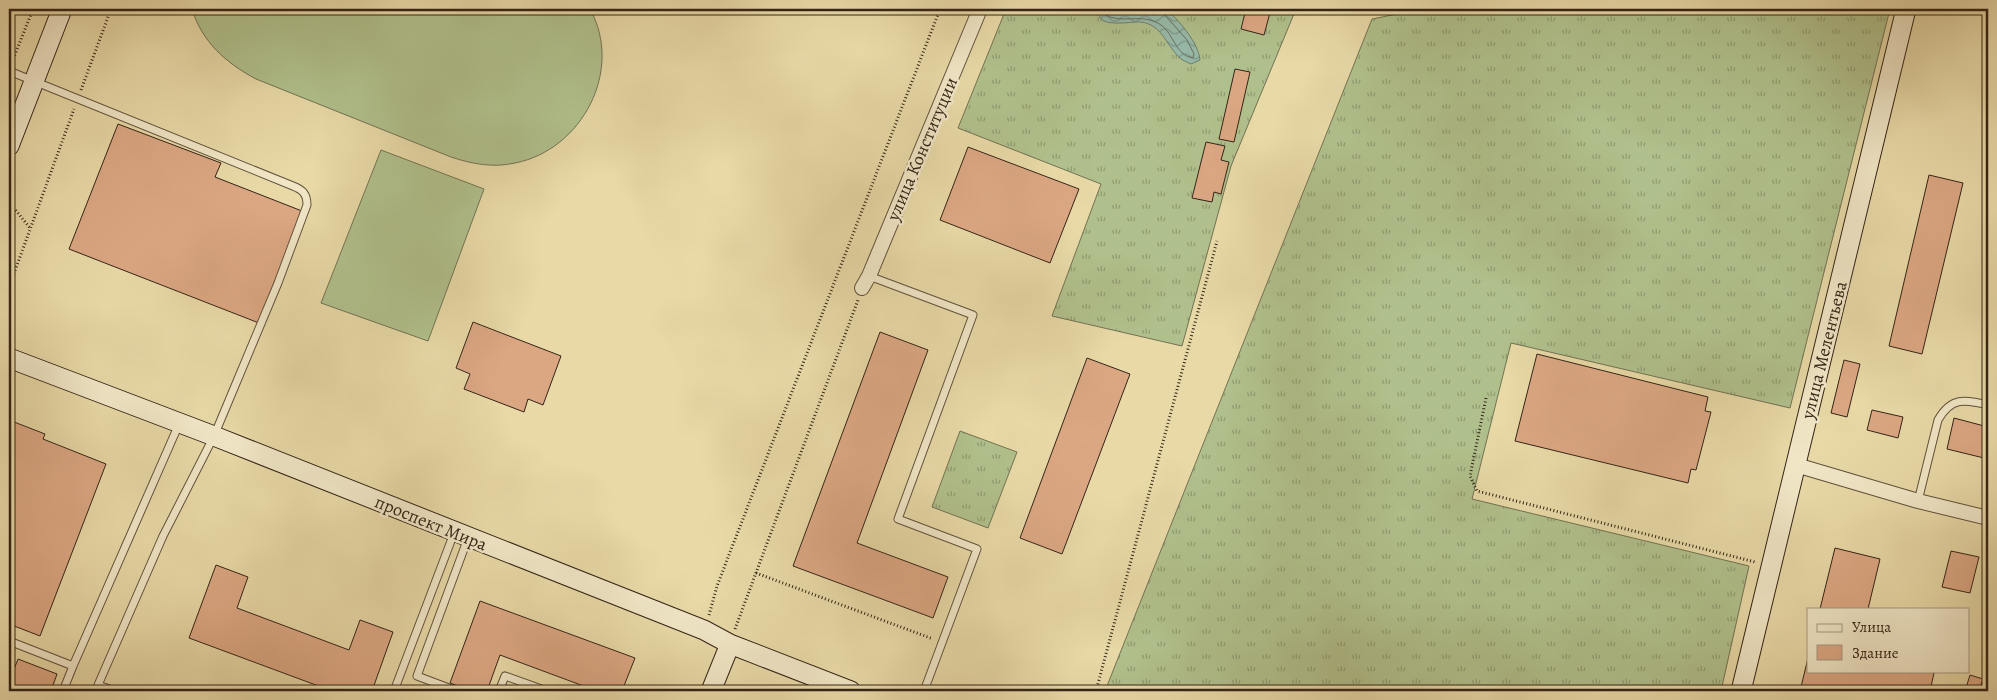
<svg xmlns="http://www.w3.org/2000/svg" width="1997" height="700" viewBox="0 0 1997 700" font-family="Alegreya,serif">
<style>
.grass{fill:url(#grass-tufts);stroke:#727252}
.garden{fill:#b0c08c;stroke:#727252}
.water{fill:url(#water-waves);stroke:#6f7e6f}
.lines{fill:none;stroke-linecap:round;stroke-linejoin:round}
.shore{stroke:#666f60;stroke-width:1}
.building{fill:#dba783;stroke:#342417}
.lane-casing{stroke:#61513b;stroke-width:9}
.street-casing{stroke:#61513b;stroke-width:16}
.secondary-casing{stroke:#342417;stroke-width:21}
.path{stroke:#342417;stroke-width:3;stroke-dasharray:1 2.5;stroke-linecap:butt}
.lane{stroke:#f0e6c6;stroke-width:7}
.street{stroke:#f0e6c6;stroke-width:14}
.secondary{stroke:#f0e6c6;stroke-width:19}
.labels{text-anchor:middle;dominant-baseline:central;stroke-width:5;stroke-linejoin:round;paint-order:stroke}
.street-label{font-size:18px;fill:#342417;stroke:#f0e6c6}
</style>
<defs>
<pattern id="grass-tufts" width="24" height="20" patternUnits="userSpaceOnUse" patternTransform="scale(1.25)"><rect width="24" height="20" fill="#b0c08c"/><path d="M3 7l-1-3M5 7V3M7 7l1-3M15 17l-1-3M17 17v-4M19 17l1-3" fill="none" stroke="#909c71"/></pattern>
<pattern id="water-waves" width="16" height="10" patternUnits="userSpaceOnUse" patternTransform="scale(1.25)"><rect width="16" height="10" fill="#97baa9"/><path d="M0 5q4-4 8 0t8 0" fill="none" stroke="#7c9789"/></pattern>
</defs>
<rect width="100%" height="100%" fill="#e8d9a7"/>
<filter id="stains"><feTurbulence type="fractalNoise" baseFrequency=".004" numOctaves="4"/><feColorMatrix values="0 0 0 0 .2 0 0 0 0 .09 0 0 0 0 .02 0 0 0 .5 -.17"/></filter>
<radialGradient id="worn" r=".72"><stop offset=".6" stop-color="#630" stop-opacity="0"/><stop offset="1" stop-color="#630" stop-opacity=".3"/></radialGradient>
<path class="grass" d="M 1006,9 L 1296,9 L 1231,166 L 1182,346 L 1052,316 L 1101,184 L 958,128 Z
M 1422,9 L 1890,9 L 1790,408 L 1511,343 L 1472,499 L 1749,566 L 1721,691 L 1105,691 L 1372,19 Z
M 960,431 L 1017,452 L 988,528 L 932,507 Z"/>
<path class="garden" d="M 192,9 L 590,9 C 624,70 582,150 515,163 C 493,168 472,164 451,157 L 256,79 C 226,63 202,42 192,9 Z
M 381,150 L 484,189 L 428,341 L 321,303 Z"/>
<path class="water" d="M 1099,9 L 1165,9 C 1178,18 1199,44 1200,60 L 1191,64 C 1187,62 1181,60 1178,56 C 1165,43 1162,25 1141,22 C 1131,21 1094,30 1099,9 Z"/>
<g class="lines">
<path class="shore" d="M 1103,9 L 1104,14 C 1121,25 1142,12 1161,25 C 1174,34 1175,55 1193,58 L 1194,54 L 1187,40 L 1164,14 L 1163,9
M 1110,9 L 1113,12 L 1142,11 L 1154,15 L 1157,14 L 1157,9"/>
</g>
<path class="building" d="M 1246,9 L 1271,9 L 1264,35 L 1241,29 Z
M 1235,69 L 1250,72 L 1234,142 L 1219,139 Z
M 118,124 L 221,163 L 215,177 L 302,211 L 259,323 L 69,249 Z
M 1206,142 L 1225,146 L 1221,160 L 1229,162 L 1221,194 L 1214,192 L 1212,202 L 1192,198 Z
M 968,147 L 1079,189 L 1050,263 L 940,220 Z
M 1929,175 L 1963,183 L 1922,354 L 1889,346 Z
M 473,322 L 561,356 L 543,405 L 528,399 L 524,412 L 464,389 L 470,374 L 456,368 Z
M 880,332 L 928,350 L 857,543 L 948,577 L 933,618 L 793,566 Z
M 1537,354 L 1708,397 L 1705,411 L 1711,412 L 1696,470 L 1691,469 L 1688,483 L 1515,441 Z
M 1087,358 L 1130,374 L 1062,554 L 1020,538 Z
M 1844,360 L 1860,364 L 1847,417 L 1831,413 Z
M 1872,410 L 1903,417 L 1898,438 L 1867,430 Z
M 1954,418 L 1988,427 L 1988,459 L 1947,449 Z
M 9,420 L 45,434 L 43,439 L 106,464 L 40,636 L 9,624 Z
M 1835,548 L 1880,559 L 1868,609 L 1820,609 Z
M 1951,551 L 1979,557 L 1970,593 L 1942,587 Z
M 216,565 L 248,577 L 237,608 L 349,650 L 360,620 L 393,632 L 372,691 L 332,691 L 189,638 Z
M 480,601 L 635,658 L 622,691 L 597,691 L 500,655 L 487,691 L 472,691 L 450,683 Z
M 1808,658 L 1808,671 L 1926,671 L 1934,673 L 1930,691 L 1800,691 Z
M 18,659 L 57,674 L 51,691 L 9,691 L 9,682 Z
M 1970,675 L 1983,679 L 1979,691 L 1965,691 Z"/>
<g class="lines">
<g class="lane-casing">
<path id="lane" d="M 9,71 L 293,186 C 303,190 307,194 307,205 L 278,283 L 214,436 L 163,536 L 98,685 L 115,691
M 869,276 L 973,315 L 898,519 L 977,549 L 924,691
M 1918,501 L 1938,420 C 1951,397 1965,399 1988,405
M 9,641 L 73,666 L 63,691
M 73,666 L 179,424
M 394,691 L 454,533
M 457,691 L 417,676 L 468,538
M 499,691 L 505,676 L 547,691"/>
</g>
<g class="street-casing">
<path id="street" d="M 862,288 L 869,276 L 980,9
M 1796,465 L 1918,501 L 1988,518"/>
</g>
<g class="secondary-casing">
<path id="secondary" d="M 9,146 L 62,9
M 9,358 L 214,436 L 704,630 L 730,644 L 851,691
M 711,691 L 730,644
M 1741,691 L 1906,9"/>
</g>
<path class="path" d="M 12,62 L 33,9
M 81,90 L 111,9
M 9,202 L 30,228
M 9,287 L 74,109
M 1486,398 L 1470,476 L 1477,491 L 1755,562
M 756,573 L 933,639
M 709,615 L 717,586 L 940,9
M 735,629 L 858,300
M 1096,691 L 1217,241"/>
<use href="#lane" class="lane"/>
<use href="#street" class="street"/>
<use href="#secondary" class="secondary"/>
</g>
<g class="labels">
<g class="street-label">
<text transform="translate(922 149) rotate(-67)">улица Конституции</text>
<text transform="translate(1824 350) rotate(-76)">улица Мелентьева</text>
<text transform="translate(431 523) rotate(22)">проспект Мира</text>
</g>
</g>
<rect width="1997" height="700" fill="none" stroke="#e8d9a7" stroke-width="30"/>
<rect x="10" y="10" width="1977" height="680" fill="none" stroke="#342417" stroke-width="2.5"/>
<rect x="15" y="15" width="1967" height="670" fill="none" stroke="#342417"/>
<rect x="1807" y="608" width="162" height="65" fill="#f0e6c6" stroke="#a59880"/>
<rect x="1817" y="624" width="25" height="8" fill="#f0e6c6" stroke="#a59880"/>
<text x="1852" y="632" font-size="15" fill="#342417">Улица</text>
<rect x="1817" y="645" width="25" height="15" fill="#dba783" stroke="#a59880"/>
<text x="1852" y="658" font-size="15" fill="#342417">Здание</text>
<rect width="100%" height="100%" filter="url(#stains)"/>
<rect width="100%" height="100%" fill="url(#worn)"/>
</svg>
